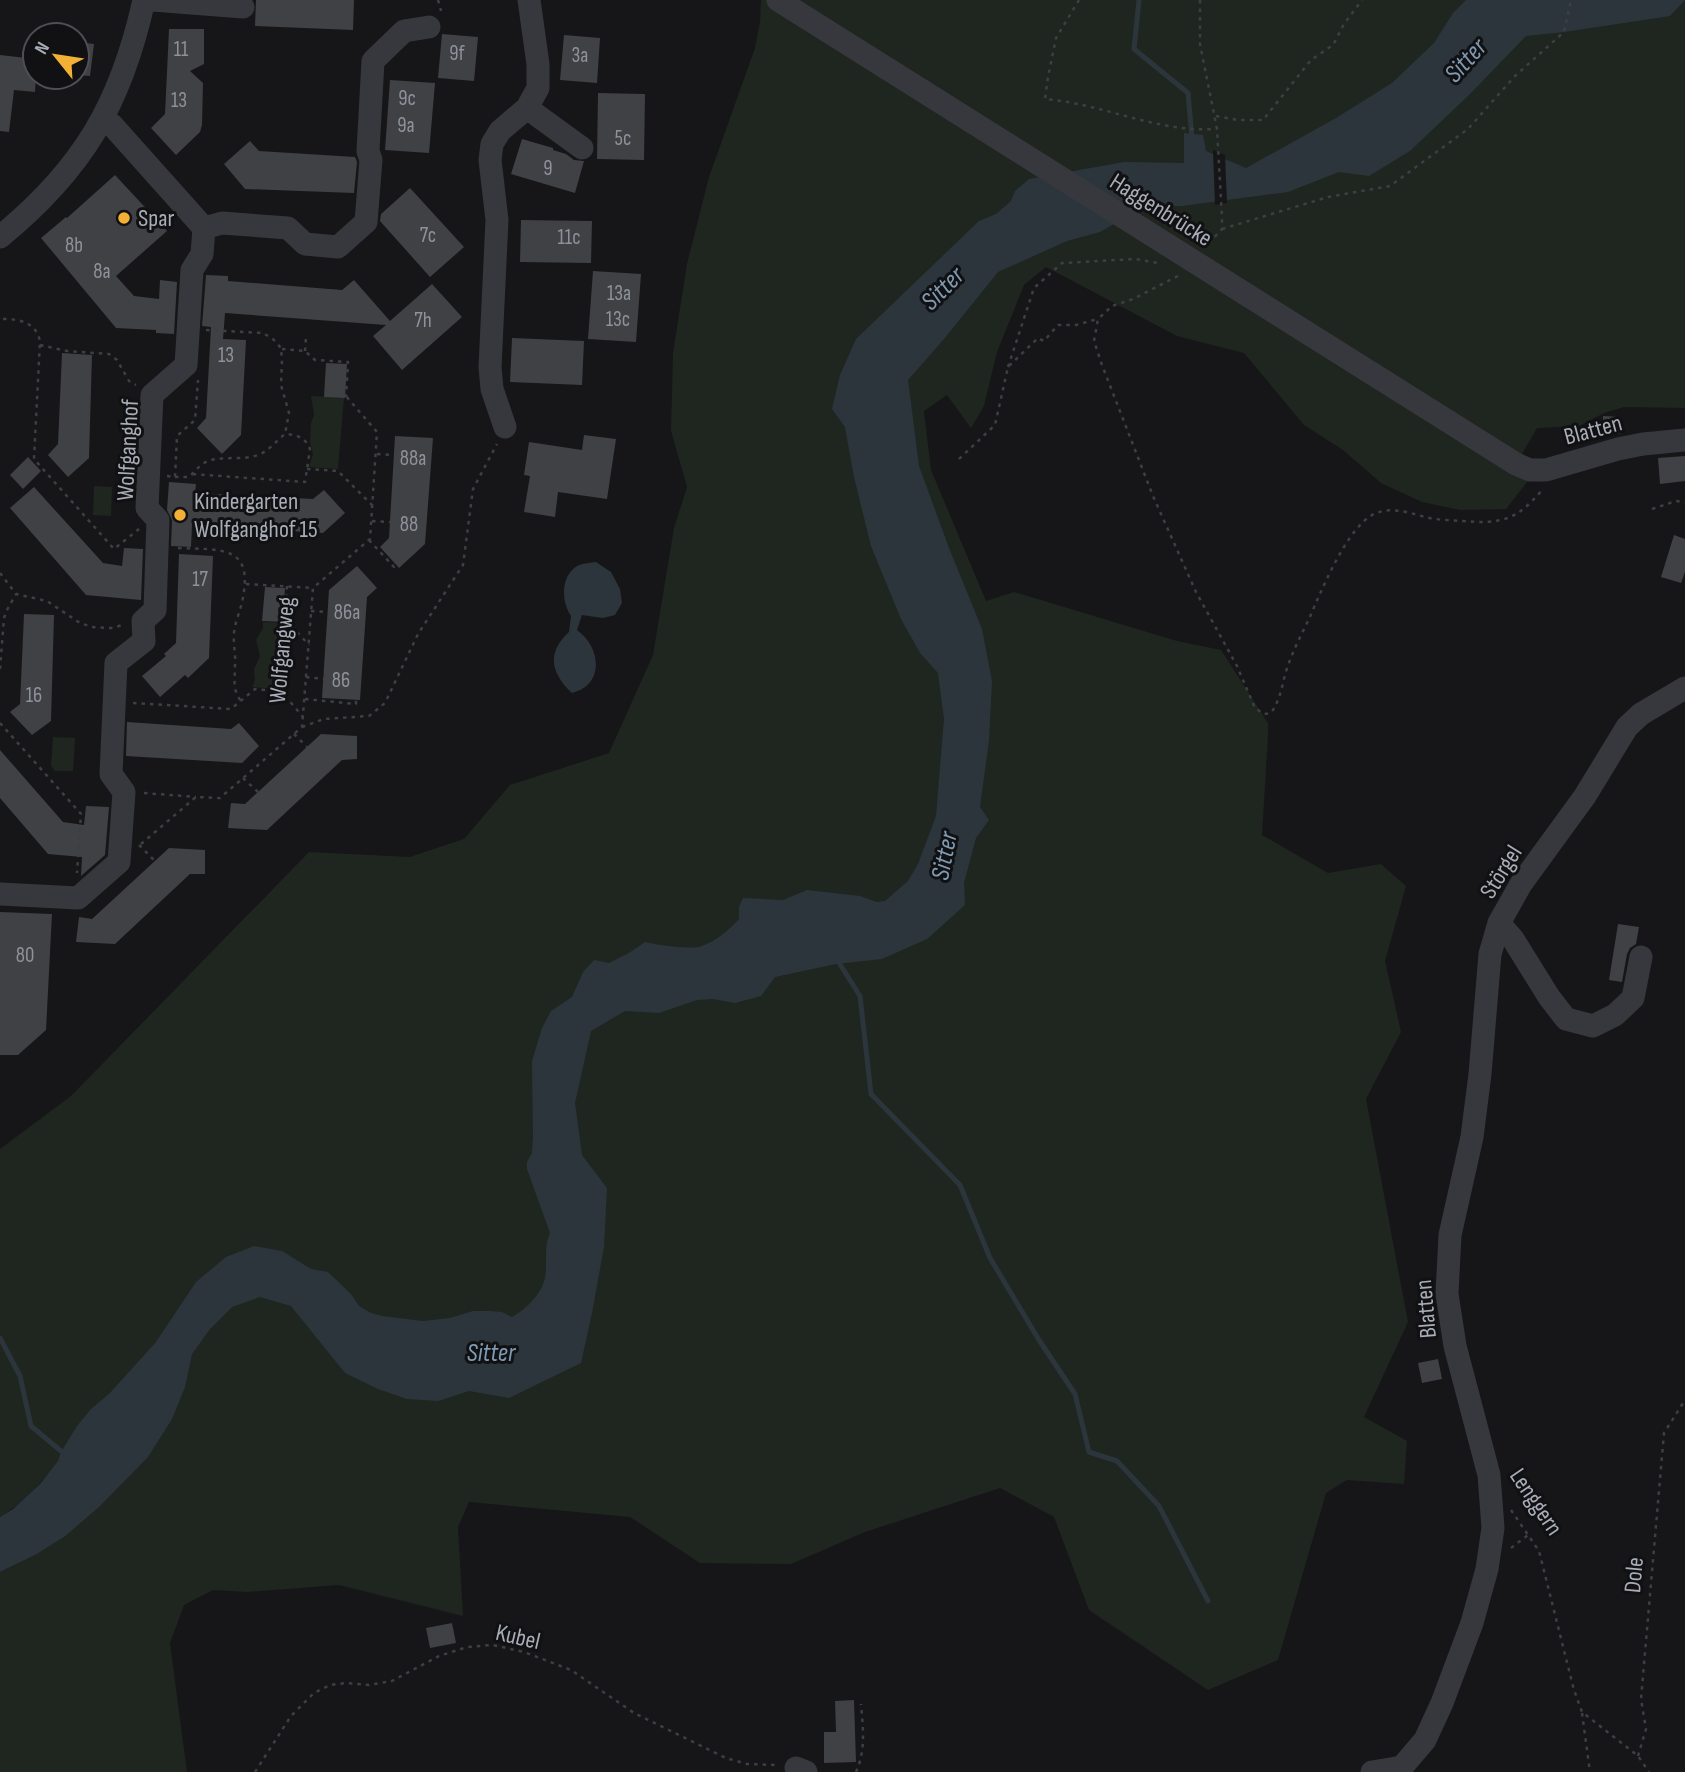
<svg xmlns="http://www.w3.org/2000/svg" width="1685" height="1772" viewBox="0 0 1685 1772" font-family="'Sofia Sans Condensed',sans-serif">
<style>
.green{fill:#1e261f}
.water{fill:#2c353c}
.pier{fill:#161618}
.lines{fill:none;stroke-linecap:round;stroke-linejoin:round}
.stream{stroke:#2c353c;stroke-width:5}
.building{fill:#404145}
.path{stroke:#3d3f44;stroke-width:2.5;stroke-dasharray:3.5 5;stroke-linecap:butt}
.minor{stroke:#37383d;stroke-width:23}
.minor-bridge{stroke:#37383d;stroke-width:23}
.poi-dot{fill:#f2b134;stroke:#111113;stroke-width:2.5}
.labels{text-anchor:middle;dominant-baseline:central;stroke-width:6;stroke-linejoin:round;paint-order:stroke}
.number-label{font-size:21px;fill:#8e929b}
.street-label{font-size:24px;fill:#a8adb8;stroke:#111113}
.poi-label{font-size:24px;fill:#a8adb8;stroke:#111113;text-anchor:start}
.water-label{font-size:26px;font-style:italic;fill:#7f9bb3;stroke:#111113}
</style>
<rect width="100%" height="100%" fill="#161618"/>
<path class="green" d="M 761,0 L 1685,0 L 1685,408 L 1624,407 L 1604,413 L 1579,426 L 1537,428 L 1514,468 L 1528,481 L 1506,509 L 1460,510 L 1422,502 L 1381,483 L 1343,450 L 1304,425 L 1244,353 L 1177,336 L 1046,267 L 1024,285 L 997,352 L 984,406 L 971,428 L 947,395 L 924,411 L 931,470 L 986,601 L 1014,592 L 1177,641 L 1221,650 L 1268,723 L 1268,736 L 1262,835 L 1328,873 L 1381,864 L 1406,886 L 1385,961 L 1401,1032 L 1366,1099 L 1408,1322 L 1364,1417 L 1407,1441 L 1404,1484 L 1347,1480 L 1326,1493 L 1278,1660 L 1208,1690 L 1089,1610 L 1054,1517 L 1000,1488 L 865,1532 L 791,1564 L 700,1563 L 630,1517 L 469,1502 L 458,1527 L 463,1616 L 339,1585 L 247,1592 L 213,1590 L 184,1605 L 170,1643 L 187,1772 L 0,1772 L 0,1572 L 37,1554 L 64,1537 L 58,1462 C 41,1483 23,1503 0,1517 L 0,1149 L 71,1096 L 309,852 L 410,857 L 464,839 L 510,785 L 609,753 L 653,655 L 674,528 L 687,487 L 671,431 L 673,353 L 687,264 L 709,177 L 755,48 L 760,22 Z
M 311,396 L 344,398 L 338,469 L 309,467 L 313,454 L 310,442 L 311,423 L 314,415 Z
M 94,486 L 112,487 L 111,516 L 93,515 Z
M 263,622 L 285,623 L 280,689 L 252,687 L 255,680 L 254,669 L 260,656 L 256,640 L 263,628 Z
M 53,737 L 75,738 L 73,771 L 55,771 L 51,766 Z"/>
<path class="water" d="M 1466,0 L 1685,0 L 1670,16 L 1564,32 L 1526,36 L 1470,94 L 1410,151 L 1369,176 L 1339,172 L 1288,192 L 1182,206 L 1159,206 L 1130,215 L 1100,232 L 1067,241 L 998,272 L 944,339 L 908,380 L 919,466 L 949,548 L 982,629 L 992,681 L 989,740 L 980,807 L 989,820 L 976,838 L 964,883 L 965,905 L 927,939 L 882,959 L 836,964 L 775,977 L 761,996 L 735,1003 L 713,999 L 697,1000 L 659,1013 L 625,1011 L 591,1031 L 575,1103 L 582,1155 L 607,1188 L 604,1247 L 592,1313 L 581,1363 L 509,1398 L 469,1391 L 438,1401 L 407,1399 L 378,1389 L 345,1373 L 291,1306 L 260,1297 L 232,1307 L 210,1329 L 192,1354 L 185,1387 L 172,1419 L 148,1457 L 99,1507 L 64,1537 L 37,1554 L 0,1572 L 0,1517 L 13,1509 L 40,1484 L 58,1461 L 61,1452 L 77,1426 L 91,1409 L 109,1394 L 156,1342 L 196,1282 L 226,1257 L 254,1246 L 282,1251 L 311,1269 L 328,1272 L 351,1294 L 359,1306 L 371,1313 L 382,1316 L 423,1321 L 450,1318 L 473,1311 L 490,1311 L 502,1312 L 512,1317 C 526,1309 541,1295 545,1278 C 548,1263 543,1248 550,1233 L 527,1169 L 527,1162 L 532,1153 L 533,1137 L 532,1061 L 542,1028 L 551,1011 L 572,997 L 583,972 L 594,960 L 609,963 L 629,953 L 645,942 C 656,945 692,950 702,946 C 716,941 729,930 739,919 L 739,907 L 743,898 L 783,900 L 807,890 L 860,896 L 877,902 L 885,901 L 908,881 L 918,864 L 936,816 L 944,719 L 938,673 L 920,653 L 901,619 L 871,546 L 854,477 L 845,427 L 832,409 L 840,375 L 856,339 L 979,221 L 996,214 L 1011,201 L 1015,191 L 1029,179 L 1124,162 L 1184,163 L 1184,133 L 1203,135 L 1206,151 L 1246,168 L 1336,118 L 1392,83 L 1434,43 L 1453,13 Z
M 596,562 L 611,572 L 620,589 L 622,603 L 615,615 L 603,618 L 582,615 L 577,630 C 601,647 605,685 572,693 C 551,673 546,653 569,632 L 571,616 C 561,601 560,575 579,565 C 584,563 591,563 596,562 Z"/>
<path class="pier" d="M 1213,150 L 1225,155 L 1227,203 L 1215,205 Z"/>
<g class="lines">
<path class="stream" d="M 1139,0 L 1134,49 L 1188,93 L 1192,138
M 836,958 L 860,996 L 871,1094 L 960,1185 L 990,1258 L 1039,1340 L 1075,1394 L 1089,1452 L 1117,1461 L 1159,1506 L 1208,1601
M 0,1338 L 20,1376 L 31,1426 L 67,1456"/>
</g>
<path class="building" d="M 256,0 L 354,0 L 353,30 L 255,26 Z
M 169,29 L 204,29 L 204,64 L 190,71 L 203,83 L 202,125 L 200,132 L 176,155 L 151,128 L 165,114 Z
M 442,34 L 478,37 L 474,81 L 438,78 Z
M 564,35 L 600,38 L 597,83 L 560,80 Z
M 77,42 L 94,44 L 90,76 L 77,75 Z
M 0,55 L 35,59 L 36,77 L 35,92 L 14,90 L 9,132 L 0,131 Z
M 390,80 L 435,83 L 429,153 L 385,150 Z
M 598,93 L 645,94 L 644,160 L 597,159 Z
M 522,139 L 553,148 L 553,150 L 566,154 L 574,160 L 584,161 L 575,193 L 511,174 Z
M 250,141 L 259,151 L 355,157 L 357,162 L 354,193 L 245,189 L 224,164 Z
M 115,175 L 167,231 L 116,276 L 134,296 L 159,299 L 160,280 L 177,282 L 174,334 L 156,333 L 156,330 L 116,328 L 41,238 L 66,217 L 67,218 Z
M 410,188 L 464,247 L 430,277 L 380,221 L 381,214 Z
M 521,220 L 592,221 L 591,263 L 520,262 Z
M 593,271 L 641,274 L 636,342 L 588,339 Z
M 206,275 L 228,276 L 228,281 L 342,290 L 354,280 L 390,321 L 432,284 L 462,317 L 402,370 L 373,336 L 386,325 L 225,313 L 223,339 L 246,340 L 241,435 L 222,454 L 197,428 L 206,418 L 211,327 L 202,326 Z
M 512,338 L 584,341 L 582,385 L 510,382 Z
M 62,353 L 92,355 L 89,458 L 68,477 L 48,455 L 58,444 Z
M 326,363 L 347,364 L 345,398 L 324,397 Z
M 1603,416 L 1621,417 L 1620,434 L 1603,433 Z
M 584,435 L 616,439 L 607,499 L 558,492 L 555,517 L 524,512 L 530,476 L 524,475 L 529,442 L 582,450 Z
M 395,436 L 433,438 L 425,544 L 399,568 L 380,547 L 389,538 Z
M 1685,456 L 1685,481 L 1660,484 L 1658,458 Z
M 28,457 L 41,471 L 23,489 L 10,475 Z
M 169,482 L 196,484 L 195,493 L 313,499 L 324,490 L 345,513 L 323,533 L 192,525 L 191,547 L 171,546 L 172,520 L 167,510 Z
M 34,487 L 103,563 L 122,566 L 124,548 L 143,549 L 141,600 L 86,595 L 10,508 Z
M 1674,535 L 1685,539 L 1685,572 L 1681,583 L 1661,577 Z
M 179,554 L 213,556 L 209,658 L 188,678 L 185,675 L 160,697 L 142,676 L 166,656 L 164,654 L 176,643 Z
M 357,566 L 377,588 L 367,597 L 360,700 L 322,698 L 329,590 Z
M 265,587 L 285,588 L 283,622 L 262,621 Z
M 24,614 L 54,615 L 51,721 L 32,735 L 10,712 L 20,704 Z
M 127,722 L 231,729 L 239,723 L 259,746 L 242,763 L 126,756 Z
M 321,734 L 357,736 L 357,759 L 342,760 L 267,830 L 228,828 L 231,803 L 245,804 Z
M 0,750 L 63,822 L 84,825 L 86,806 L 109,807 L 105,855 L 81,876 L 82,857 L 48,854 L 0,798 Z
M 169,848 L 205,850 L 205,874 L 190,874 L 115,944 L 76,942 L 79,917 L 92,919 Z
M 0,912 L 52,914 L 46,1030 L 18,1055 L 0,1055 Z
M 1618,924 L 1639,927 L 1636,944 L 1630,948 L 1627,954 L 1622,982 L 1609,980 Z
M 1438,1359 L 1442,1379 L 1422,1383 L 1418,1363 Z
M 452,1623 L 456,1643 L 430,1648 L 426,1628 Z
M 854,1700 L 856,1762 L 824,1763 L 824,1732 L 836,1732 L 835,1701 Z"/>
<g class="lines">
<path class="path" d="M 438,0 L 441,11
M 1079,0 L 1056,38 L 1048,77 L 1045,99 C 1104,104 1157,133 1217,129
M 1200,0 L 1200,44 L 1217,129 L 1222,217 L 1222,229 L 1206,246
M 1216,116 L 1238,120 L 1263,120 L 1311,60 L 1333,45 L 1344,24 L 1362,0
M 1222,229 L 1328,197 L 1390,186 L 1468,129 L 1515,76 L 1564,32 L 1571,0
M 1178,276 L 1133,299 L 1112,306 L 1098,319 L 1094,341 L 1102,365 L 1153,496 L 1196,592 L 1237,666 L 1255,708 L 1264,714 L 1271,713 C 1281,699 1282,684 1287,668 C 1293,651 1301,635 1309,619 C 1322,589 1341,543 1364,521 C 1382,504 1404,511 1425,517 C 1436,520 1450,520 1462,521 C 1501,524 1516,521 1542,490
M 3,319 C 21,319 36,323 40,341 L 34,459 L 114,549 L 139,529
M 206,330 L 263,333 L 273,339 L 281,348 L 282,360 L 281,385 L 289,413 L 285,434
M 40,345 L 67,351 L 109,354 L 117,360 L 129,381 L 136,385
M 282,349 L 305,351 L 315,360 L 348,362 L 346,397
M 305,351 L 306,337
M 1008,367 L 1034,288 L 1062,263 L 1135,259 L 1158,263
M 377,454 L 394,455
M 959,459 L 995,425 L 1008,367 L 1038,338 L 1044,341 L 1058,325 L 1076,325 L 1098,319
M 307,469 L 338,471 L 373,506
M 167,476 L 175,477 L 177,436 L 195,420 L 198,380
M 175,477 L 189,477 C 195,472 199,465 206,462 C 221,455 242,461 258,455 C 269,451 276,441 285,434 C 297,435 305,437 310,449 L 305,482 L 192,474
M 1652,509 L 1676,501 L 1685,502
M 372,521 L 390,522
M 369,540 L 394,567 L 396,565
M 178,548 C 221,550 255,544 242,602 C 240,612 235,622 234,633 C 233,644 236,655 235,665 C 235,679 232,690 241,701
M 0,573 L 16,594 L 47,601 L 80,623 L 92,627 L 111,628 L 123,625
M 246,584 L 312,588
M 287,586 L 285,619 L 309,645
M 311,611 L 328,612
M 0,669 L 4,618 L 7,610 L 16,594
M 306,677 L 324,679
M 305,699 L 356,704 L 356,699
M 133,703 L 231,709 L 255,689 L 282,692 L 303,717
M 0,723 L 81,814 L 77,873
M 302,727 L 324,719 L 369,716 L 385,703 L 418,634 L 463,565 L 473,489 L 497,444
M 294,734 L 307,747
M 243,778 L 258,792
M 144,793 L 196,797
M 141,844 L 196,797 L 220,798 L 302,727 L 313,588 L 370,539 L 377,432 L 345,395
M 139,845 L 155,861
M 1511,1510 L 1539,1551 L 1574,1690 L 1582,1712 L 1638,1756 L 1649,1772
M 1511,1548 L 1528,1535
M 1582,1713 L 1590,1772
M 1638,1756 L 1646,1729 L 1641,1699 L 1664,1433 L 1685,1400
M 255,1772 L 291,1716 L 314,1693 L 330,1685 L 346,1683 L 369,1685 L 392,1681 L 439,1656 L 467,1647 L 493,1645 L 524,1652 L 571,1670 L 634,1713 L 726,1758 L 747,1764 L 776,1765
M 856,1772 C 866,1750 863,1728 861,1704"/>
<path class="minor" d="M 153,0 L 243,7
M 527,108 L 582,148
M 204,228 L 222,223 L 288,228 L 305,244 L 338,247 L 366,222 L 371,160 L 368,151 L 373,61 L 404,31 L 429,27
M 0,237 C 83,169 121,104 144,0
M 505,427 L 492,389 L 490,367 L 497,220 L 490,160 L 492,144 L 500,131 L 527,108 L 538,88 L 538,64 L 529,0
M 1516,464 L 1530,470 L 1546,470 L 1618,449 L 1643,444 L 1685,440
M 0,894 L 78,898 L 119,862 L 124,792 L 111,774 L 116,663 L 144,641 L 143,621 L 155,610 L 158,520 L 147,508 L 152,395 L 186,365 L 192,270 L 202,254 L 204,228 L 112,125 L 103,120
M 1499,923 L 1513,939 L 1549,997 L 1566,1019 L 1593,1026 L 1615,1015 L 1633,998 L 1641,957
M 796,1768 L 806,1772
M 1372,1772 L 1402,1767 L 1425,1740 L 1442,1703 L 1472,1623 L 1487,1569 L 1493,1528 L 1489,1475 L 1455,1346 L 1447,1294 L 1450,1235 L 1472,1137 L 1480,1074 L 1490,954 L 1499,923 L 1521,884 L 1585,796 L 1627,727 L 1641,714 L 1685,688"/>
<path class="minor-bridge" d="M 778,0 L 1516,464"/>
</g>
<g class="poi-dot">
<circle cx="124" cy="218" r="7"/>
<circle cx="180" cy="515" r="7"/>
</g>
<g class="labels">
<g class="number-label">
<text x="181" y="49">11</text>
<text x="457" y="53">9f</text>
<text x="580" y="55">3a</text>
<text x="407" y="98">9c</text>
<text x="179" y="100">13</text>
<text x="406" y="125">9a</text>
<text x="623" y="138">5c</text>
<text x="548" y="168">9</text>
<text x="428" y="235">7c</text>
<text x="569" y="237">11c</text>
<text x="74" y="245">8b</text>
<text x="102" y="271">8a</text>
<text x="619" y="293">13a</text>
<text x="618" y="319">13c</text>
<text x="423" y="320">7h</text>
<text x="226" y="355">13</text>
<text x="413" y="458">88a</text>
<text x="409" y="524">88</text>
<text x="200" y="579">17</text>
<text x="347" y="612">86a</text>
<text x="341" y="680">86</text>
<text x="34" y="695">16</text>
<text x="25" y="955">80</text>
</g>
<g class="street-label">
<text transform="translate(1161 210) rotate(32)">Haggenbrücke</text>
<text transform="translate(1593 430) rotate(-15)">Blatten</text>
<text transform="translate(128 450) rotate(-87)">Wolfganghof</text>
<text transform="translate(282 650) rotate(-85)">Wolfgangweg</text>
<text transform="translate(1501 872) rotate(-58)">Störgel</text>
<text transform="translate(1426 1309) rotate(-95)">Blatten</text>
<text transform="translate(1536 1502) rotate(56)">Lenggern</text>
<text transform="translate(1634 1575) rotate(-85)">Dole</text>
<text transform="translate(518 1637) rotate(13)">Kubel</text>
</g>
<g class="poi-label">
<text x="138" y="218">Spar</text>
<text x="194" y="501">Kindergarten<tspan x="194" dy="28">Wolfganghof 15</tspan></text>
</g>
<g class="water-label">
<text transform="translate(1466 61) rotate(-48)">Sitter</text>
<text transform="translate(943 289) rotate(-45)">Sitter</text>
<text transform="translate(945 856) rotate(-79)">Sitter</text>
<text x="491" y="1353">Sitter</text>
</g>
</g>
<g transform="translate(56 56) rotate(300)"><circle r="33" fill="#111113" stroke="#4d4f55" stroke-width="2"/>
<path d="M0-5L12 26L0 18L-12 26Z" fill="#f2b134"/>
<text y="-10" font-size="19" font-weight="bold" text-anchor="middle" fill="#a8adb8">N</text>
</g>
</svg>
